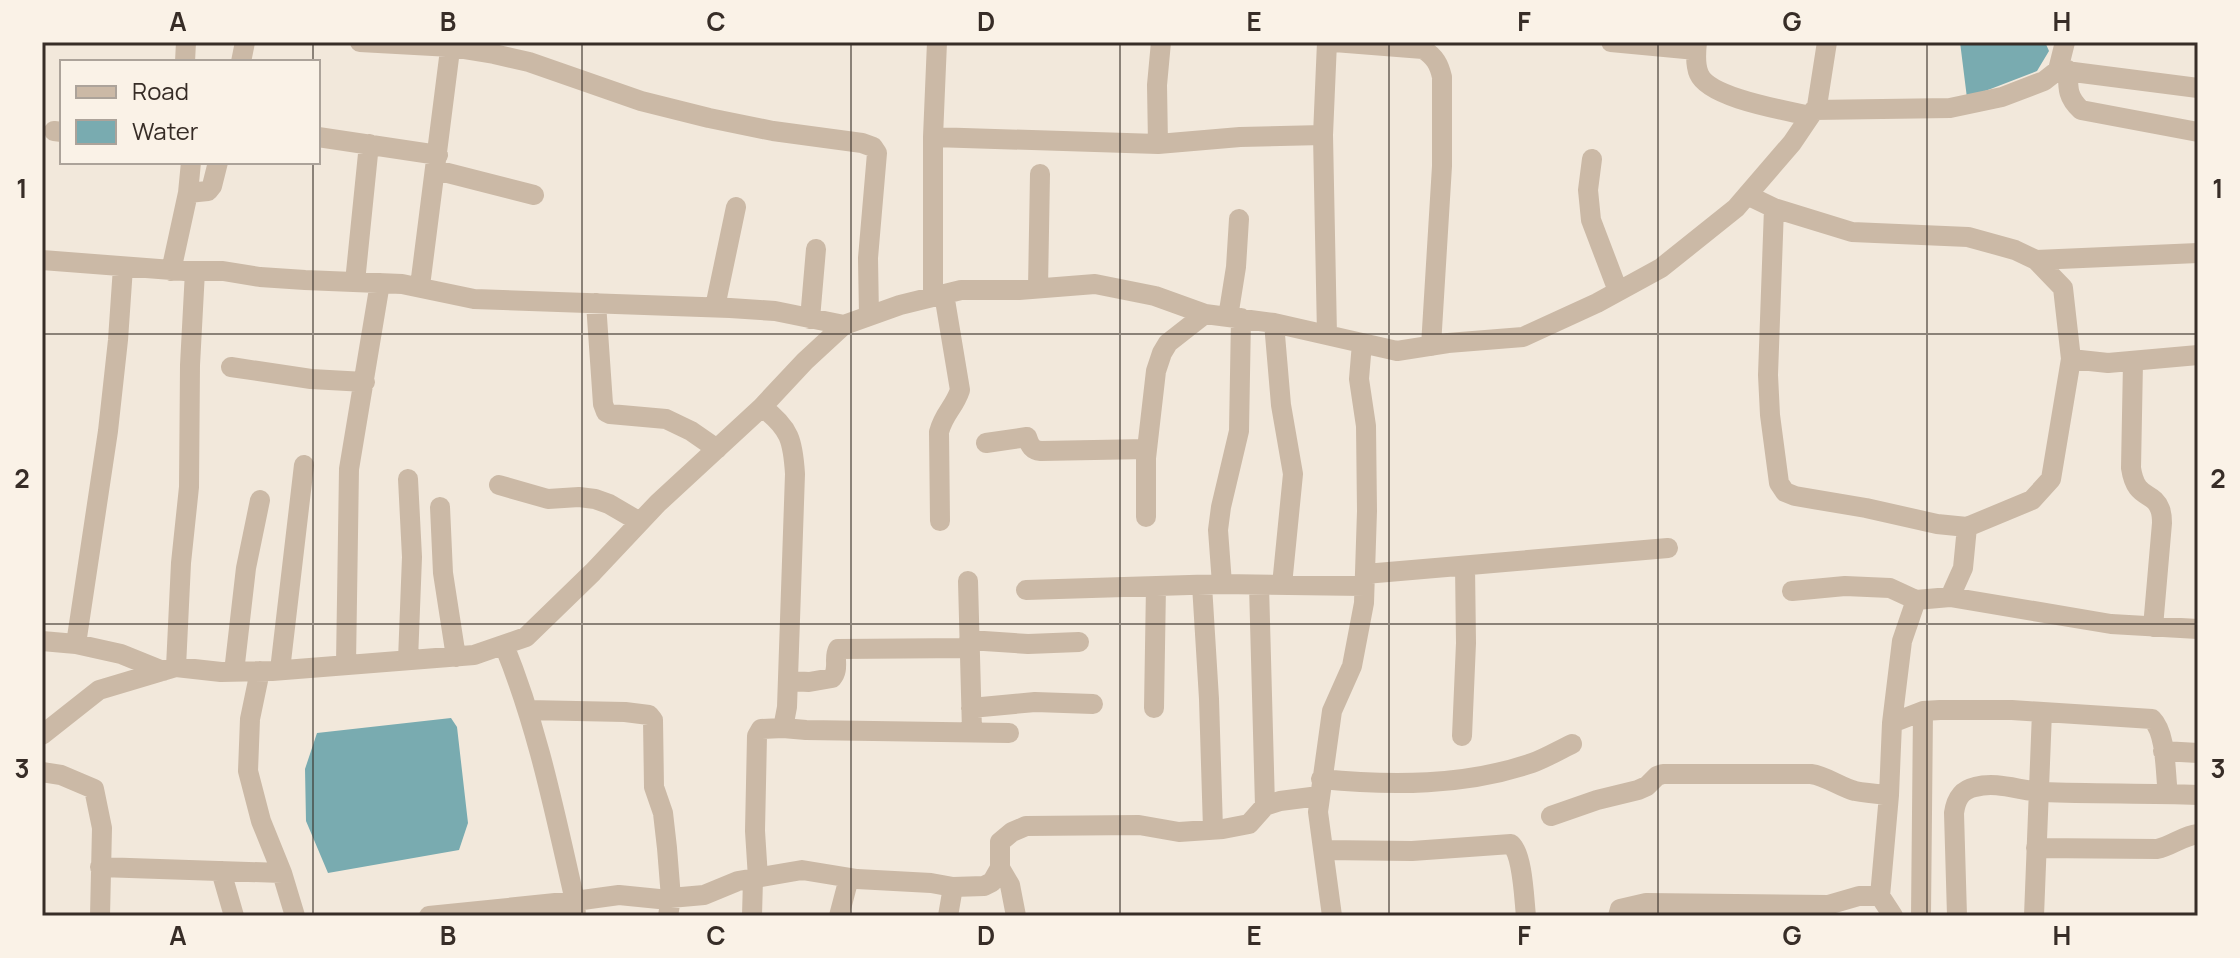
<svg xmlns="http://www.w3.org/2000/svg" width="2240" height="958" viewBox="0 0 2240 958" font-family="Manrope,sans-serif">
<style>
.water{fill:#79abb0}
.lines{fill:none;stroke-linecap:round;stroke-linejoin:round}
.street{stroke:#cbb9a6;stroke-width:20}
.grid{fill:none;stroke:#372d27;stroke-width:2;stroke-opacity:0.55}
.neatline{fill:none;stroke:#372d27;stroke-width:3}
.grid-label{font-size:26px;text-anchor:middle;font-weight:bold;fill:#372d27}
</style>
<rect width="100%" height="100%" fill="#f2e8db"/>
<path class="water" d="M 1960,42 L 2045,42 L 2049,51 L 2037,71 L 1967,98 Z
M 451,718 L 457,727 L 468,823 L 459,850 L 328,873 L 306,821 L 305,769 L 317,733 Z"/>
<g class="lines">
<path class="street" d="M 360,42 L 451,47 L 494,54 L 529,62 L 641,101 L 709,118 L 773,131 L 862,143 L 873,147 L 877,153 L 868,258 L 869,316
M 1334,42 L 1423,49 C 1435,57 1439,64 1442,77 L 1442,166 L 1431,346
M 1611,42 L 1696,50
M 1697,42 C 1696,51 1695,65 1699,74 C 1709,98 1784,110 1810,116
M 185,62 L 186,42
M 241,62 L 245,42
M 2058,70 L 2198,88
M 2068,70 C 2068,88 2067,97 2081,110 L 2198,132
M 1814,110 L 1950,108 L 2002,97 L 2044,81 L 2058,70 L 2065,42
M 54,131 L 62,132
M 318,137 L 438,155
M 933,137 L 1158,144 L 1240,137 L 1323,135
M 1158,144 L 1157,85 L 1161,42
M 1592,159 L 1588,190 L 1591,220 L 1618,291
M 436,170 L 534,195
M 188,193 L 208,191 L 212,186 L 218,162
M 1747,195 L 1774,208 L 1852,232 L 1968,237 L 2015,250 L 2036,260 L 2063,288 L 2071,359 L 2051,479 L 2032,500 L 1967,527 L 1963,568 L 1950,597 L 1916,600 L 1902,641 L 1892,723 L 1889,795 L 1880,896 L 1893,916
M 1774,208 L 1768,375 L 1770,415 L 1779,483 L 1785,492 L 1795,496 L 1866,508 L 1937,524 L 1967,527
M 42,260 L 185,271 L 223,271 L 260,277 L 305,280 L 402,284 L 474,299 L 730,308 L 775,311 L 844,325 L 900,305 L 961,290 L 1019,290 L 1095,284 L 1155,296 L 1205,314 L 1274,323 L 1397,351 L 1448,343 L 1523,337 L 1597,303 L 1661,268 L 1736,208 L 1792,143 L 1817,106 L 1827,42
M 2036,260 L 2198,253
M 171,271 L 188,193 L 191,162
M 355,282 L 369,144
M 420,286 L 451,42
M 1038,288 L 1040,174
M 933,297 L 933,137 L 937,42
M 596,303 L 603,404 L 606,412 L 610,414 L 666,419 L 691,431 L 717,449
M 715,307 L 736,207
M 1228,317 L 1236,267 L 1239,219
M 810,319 L 816,249
M 1274,323 L 1281,405 L 1293,474 L 1282,585
M 1327,335 L 1323,135 L 1327,42
M 2071,359 L 2108,363 L 2198,355
M 2133,362 L 2131,468 C 2136,501 2153,490 2160,509 C 2162,514 2162,518 2162,523 L 2153,627
M 231,367 L 311,379 L 365,382
M 986,443 L 1027,437 C 1030,446 1032,450 1041,451 L 1147,449
M 408,479 L 412,557 L 408,660
M 499,485 L 548,499 L 579,497 L 595,499 L 609,504 L 640,522
M 440,507 L 443,573 L 456,657
M 1146,517 L 1146,458 L 1156,371 L 1162,353 L 1168,343 L 1205,314
M 940,521 L 939,432 C 944,413 954,408 960,390 L 944,294
M 1365,574 L 1668,548
M 968,581 L 972,731
M 1222,584 L 1218,530 L 1221,507 L 1239,431 L 1241,318
M 1202,585 L 1209,699 L 1213,829
M 1259,585 L 1265,806
M 1026,590 L 1222,584 L 1364,586
M 1792,591 L 1845,586 L 1890,588 L 1916,600
M 1950,597 L 2111,624 L 2198,629
M 969,640 L 1028,644 L 1079,642
M 42,641 L 76,644 L 121,654 L 163,671
M 76,644 L 108,431 L 118,340 L 123,267
M 504,645 C 538,728 555,814 575,901 L 576,916
M 346,664 L 349,469 L 380,283
M 176,667 L 181,563 L 189,487 L 190,365 L 195,271
M 280,670 L 304,465
M 260,671 L 250,719 L 248,771 L 261,821 L 282,873 L 295,916
M 234,672 L 246,568 L 260,500
M 789,681 L 809,682 L 832,678 C 840,669 833,658 838,649 L 969,648
M 971,708 L 1035,702 L 1093,704
M 1154,708 L 1156,586
M 528,710 L 625,712 L 649,715 L 653,720 L 654,787 L 663,813 L 667,848 L 671,898 L 668,916
M 1892,723 L 1923,711 L 1940,710 L 2012,710 L 2152,719 C 2167,734 2165,774 2168,794
M 783,728 L 806,730 L 1009,733
M 42,735 L 99,690 L 176,667 L 221,672 L 272,671 L 474,655 L 526,637 L 593,572 L 658,503 L 762,407 L 805,361 L 844,325
M 1462,736 L 1466,643 L 1465,566
M 2163,751 L 2198,753
M 42,772 L 61,775 L 94,789 L 102,828 L 100,916
M 1321,779 C 1391,786 1465,786 1532,763 C 1546,758 1559,750 1572,744
M 1551,816 L 1597,800 L 1638,790 L 1647,786 L 1657,776 L 1663,774 L 1811,774 C 1826,776 1840,787 1855,791 C 1866,793 1878,794 1889,795
M 2036,848 L 2157,849 C 2172,846 2182,836 2198,834
M 1323,850 L 1412,851 L 1511,844 C 1523,855 1524,899 1526,916
M 100,867 L 282,873
M 1000,868 L 1010,885 L 1016,916
M 221,871 L 234,916
M 758,878 L 755,831 L 757,736 L 761,729 L 783,728 L 787,707 L 795,474 C 793,441 790,428 762,407
M 429,916 L 575,901 L 619,895 L 659,899 L 704,895 L 738,881 L 802,870 L 857,879 L 931,883 L 953,887 L 984,886 L 992,882 L 1000,868 L 1000,842 L 1012,832 L 1026,826 L 1139,825 L 1179,832 L 1223,829 L 1249,824 L 1265,806 L 1280,801 L 1319,796
M 752,916 L 753,879
M 839,916 L 849,878
M 948,916 L 953,887
M 1332,916 L 1318,812 L 1332,711 L 1352,666 L 1364,603 L 1367,511 L 1366,426 L 1359,379 L 1362,343
M 1618,916 L 1620,909 L 1646,903 L 1828,905 L 1859,896 L 1880,896
M 1921,916 L 1923,711
M 1957,916 L 1954,813 C 1956,799 1961,790 1975,787 C 1998,781 2020,791 2043,792 C 2095,794 2146,793 2198,795
M 2034,916 L 2042,712"/>
</g>
<path class="grid" d="M 313,42 L 313,62M 582,42 L 582,916M 851,42 L 851,916M 1120,42 L 1120,916M 1389,42 L 1389,916M 1658,42 L 1658,916M 1927,42 L 1927,916M 313,162 L 313,916M 42,334 L 2198,334M 42,624 L 2198,624"/>
<rect width="2240" height="958" fill="none" stroke="#faf2e7" stroke-width="88"/>
<rect x="60" y="60" width="260" height="104" fill="#faf2e7" stroke="#aca39a" stroke-width="2"/>
<rect x="76" y="86" width="40" height="12" fill="#cbb9a6" stroke="#aca39a" stroke-width="2"/>
<text x="132" y="100" font-size="24" fill="#372d27">Road</text>
<rect x="76" y="120" width="40" height="24" fill="#79abb0" stroke="#aca39a" stroke-width="2"/>
<text x="132" y="140" font-size="24" fill="#372d27">Water</text>
<rect x="44" y="44" width="2152" height="870" class="neatline"/>
<g class="grid-label">
<text x="178" y="31">A</text>
<text x="448" y="31">B</text>
<text x="716" y="31">C</text>
<text x="986" y="31">D</text>
<text x="1254" y="31">E</text>
<text x="1524" y="31">F</text>
<text x="1792" y="31">G</text>
<text x="2062" y="31">H</text>
<text x="22" y="198">1</text>
<text x="2218" y="198">1</text>
<text x="22" y="488">2</text>
<text x="2218" y="488">2</text>
<text x="22" y="778">3</text>
<text x="2218" y="778">3</text>
<text x="178" y="945">A</text>
<text x="448" y="945">B</text>
<text x="716" y="945">C</text>
<text x="986" y="945">D</text>
<text x="1254" y="945">E</text>
<text x="1524" y="945">F</text>
<text x="1792" y="945">G</text>
<text x="2062" y="945">H</text>
</g>
</svg>
